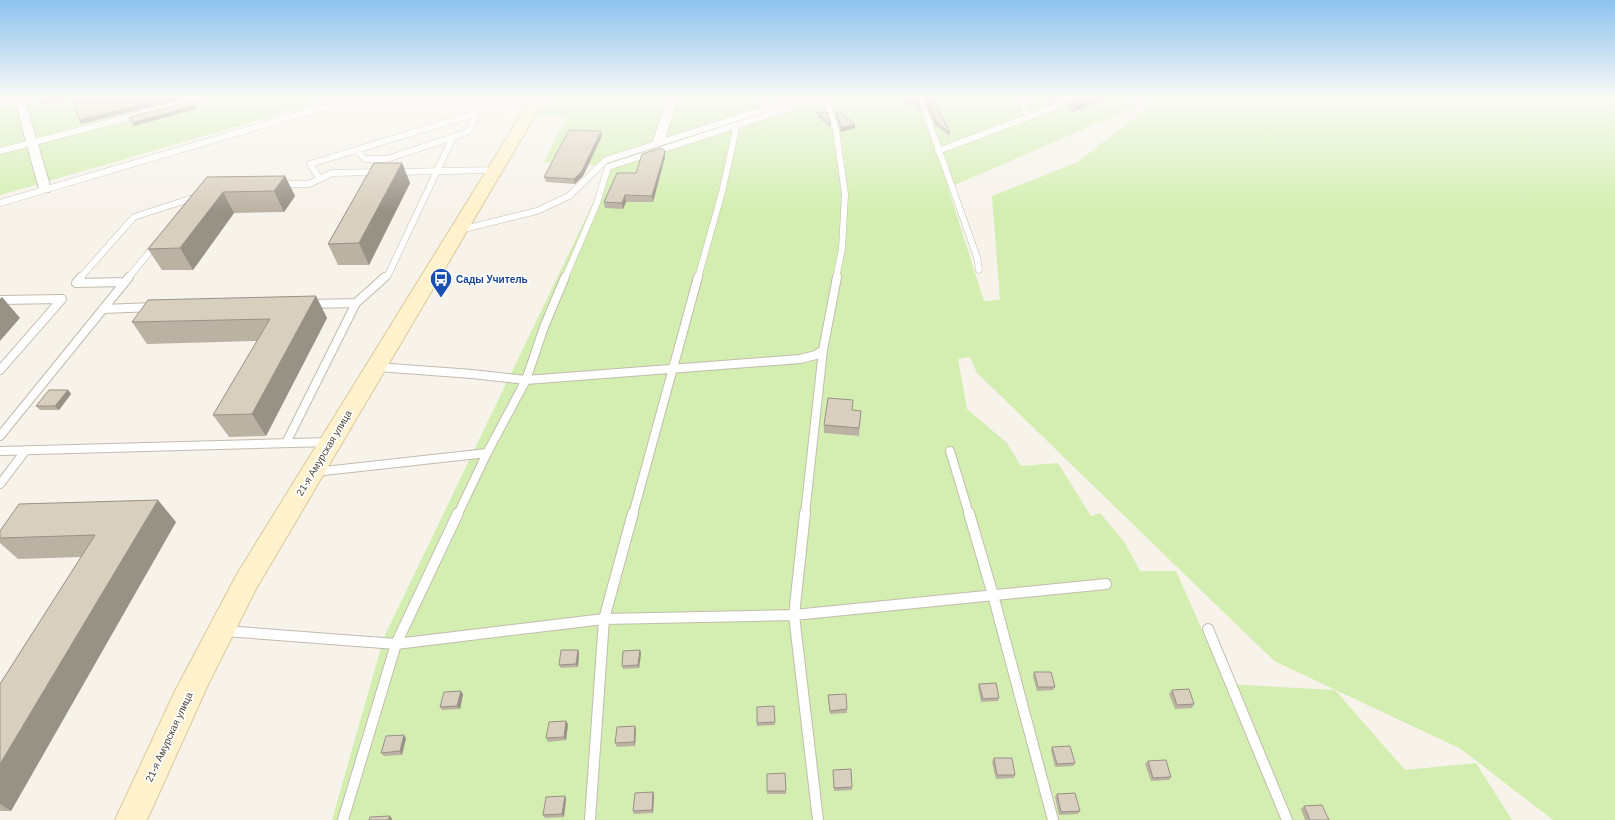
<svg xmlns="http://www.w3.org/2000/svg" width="1615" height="820" viewBox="0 0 1615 820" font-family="Arial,sans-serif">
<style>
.green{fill:#d3eeb0}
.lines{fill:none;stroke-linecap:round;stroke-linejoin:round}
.lane-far2-casing{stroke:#c3bbac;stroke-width:7}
.lane-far1-casing{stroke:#c3bbac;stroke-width:10}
.lane-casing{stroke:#c3bbac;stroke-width:12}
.street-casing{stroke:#c3bbac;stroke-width:2}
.secondary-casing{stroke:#dbc897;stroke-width:2}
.lane-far2{stroke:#fff;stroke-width:6}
.lane-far1{stroke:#fff;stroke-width:8}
.lane{stroke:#fff;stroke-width:10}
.street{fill:#fff;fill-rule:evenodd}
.secondary{fill:#fff2cc;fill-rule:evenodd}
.wall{fill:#bbb2a4}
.shaded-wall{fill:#989186}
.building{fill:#d9cfbf;stroke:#989186}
.labels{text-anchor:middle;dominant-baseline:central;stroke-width:3.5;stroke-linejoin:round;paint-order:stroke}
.transit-label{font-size:10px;font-weight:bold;fill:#164399;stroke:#fff;text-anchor:start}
.street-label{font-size:10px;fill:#4c4437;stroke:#fff}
</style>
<rect width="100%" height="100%" fill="#f7f3eb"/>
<path class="green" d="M 0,97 L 339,97 L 0,195 Z
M 548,97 L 1127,97 L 1142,104 L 948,188 L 984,301 L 1000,300 L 992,196 L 1076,163 L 1151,106 L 1134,97 L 1615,97 L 1615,820 L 1553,820 L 1461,749 L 1274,661 L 977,373 L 970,357 L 958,359 L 967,409 L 1007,443 L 1021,466 L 1058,463 L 1091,516 L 1100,513 L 1125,543 L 1140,571 L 1176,571 L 1226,684 L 1335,690 L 1405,770 L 1476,763 L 1512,820 L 332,820 L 384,637 L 611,166 L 544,162 L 567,116 L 538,115 Z"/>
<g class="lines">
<g class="lane-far2-casing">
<path id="lane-far2" d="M 825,97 L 836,130 L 845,194 L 842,249 L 836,278
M 920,97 L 977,257 L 979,270
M 1021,97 L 1028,117
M 0,105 L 31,97
M 761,110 L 763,97
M 356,150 L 365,159 L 387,159 L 468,132 L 477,113
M 0,151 L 206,97
M 938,151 L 1082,97
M 396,172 L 496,170
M 320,179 L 310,164 L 477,113
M 279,184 L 309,184 L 332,173 L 379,172
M 0,203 L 335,104 L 389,97
M 460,230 L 537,211 L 569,196 L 606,160 L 803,97
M 80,278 L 134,217 L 199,196
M 128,278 L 157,243
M 384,278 L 388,275 L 453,137
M 565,278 L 597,203 L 608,167 L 824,97
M 698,278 L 722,192 L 737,125"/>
</g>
<g class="lane-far1-casing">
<path id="lane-far1" d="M 81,277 L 76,283 L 125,282
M 0,300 L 62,299 L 0,370
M 309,304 L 356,303
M 103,309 L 154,307
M 377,367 L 472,374 L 526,380 L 800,359 L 816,355 L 823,350 L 837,277
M 0,436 L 129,277
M 286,443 L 356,303 L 385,277
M 0,451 L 329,442
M 950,451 L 969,514
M 315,472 L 487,453
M 0,484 L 26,450
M 458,514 L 487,453 L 526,380 L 544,327 L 565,277
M 633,514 L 698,277
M 805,514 L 823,350"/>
</g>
<g class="lane-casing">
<path id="lane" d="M 805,513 L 794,615 L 818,820
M 969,513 L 993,595 L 1053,820
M 1208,629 L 1287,820
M 225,631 L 396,644 L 458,513
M 343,820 L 396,644 L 604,619 L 794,615 L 1106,584
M 590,820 L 604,619 L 633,513"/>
</g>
<g class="street-casing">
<path id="street" d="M 14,97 L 24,97 L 51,189 L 49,192 L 41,192 L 39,189 Z
M 668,97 L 678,97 L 664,143 L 662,145 L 654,145 L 652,143 Z"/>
</g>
<g class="secondary-casing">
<path id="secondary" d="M 532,97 L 546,97 L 256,589 L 207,687 L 147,820 L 115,820 L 175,691 L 237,574 Z"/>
</g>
<use href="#lane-far2" class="lane-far2"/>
<use href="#lane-far1" class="lane-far1"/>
<use href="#lane" class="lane"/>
<use href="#street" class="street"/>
<use href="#secondary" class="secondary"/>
</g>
<path class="wall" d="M 904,97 L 917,97 L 921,108 L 920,112 L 904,98 Z
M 924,97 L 931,97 L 950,132 L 950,135 L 949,136 L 934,124 Z
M 1043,97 L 1070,97 L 1055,102 Z
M 1081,97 L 1074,112 L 1066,108 L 1067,102 Z
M 836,112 L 855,128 L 841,132 L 836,116 Z
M 817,113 L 831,124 L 830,128 L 817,116 Z
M 601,131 L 602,136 L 583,176 L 575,184 L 546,182 L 544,177 Z
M 665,151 L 665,157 L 653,202 L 626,202 L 623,209 L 605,208 L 604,202 L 636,173 Z
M 402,163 L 410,183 L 369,265 L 338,265 L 328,244 Z
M 285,176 L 295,196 L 284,212 L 234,213 L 193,270 L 162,270 L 148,249 L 207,177 Z
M 316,296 L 327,318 L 266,436 L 229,437 L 213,415 L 257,341 L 147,344 L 132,322 Z
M 68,390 L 71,394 L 59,410 L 40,410 L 36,406 Z
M 852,410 L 861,411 L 859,436 L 824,433 L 824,425 Z
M 176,522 L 11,811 L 0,811 L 0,684 L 81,557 L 18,559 L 0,543 L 0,531 Z
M 578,650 L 579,653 L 578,667 L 561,668 L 559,665 Z
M 640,650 L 641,654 L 639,668 L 623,669 L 622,666 Z
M 1034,672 L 1055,687 L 1053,690 L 1037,691 L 1033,676 Z
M 979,684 L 999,698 L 998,701 L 981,702 L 978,687 Z
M 1172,690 L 1194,704 L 1192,708 L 1175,709 L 1169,694 Z
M 463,694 L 460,709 L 442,710 L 440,707 Z
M 828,695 L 847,709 L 847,713 L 830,714 Z
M 774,706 L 775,725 L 757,726 L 757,723 Z
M 568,724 L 566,740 L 548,742 L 546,738 Z
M 635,726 L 636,730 L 635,746 L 617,747 L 615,743 Z
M 406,738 L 402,755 L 384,756 L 381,753 Z
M 1052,747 L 1075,763 L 1073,766 L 1055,767 L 1051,750 Z
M 994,758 L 1015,775 L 1014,778 L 996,779 L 992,762 Z
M 1148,761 L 1171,777 L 1169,780 L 1151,781 L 1145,764 Z
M 833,770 L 852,787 L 852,790 L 834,791 Z
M 785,773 L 786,794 L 767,794 L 767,774 Z
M 653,792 L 654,795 L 653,813 L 634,814 L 633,811 Z
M 1057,794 L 1080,811 L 1078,814 L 1059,815 L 1055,797 Z
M 565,796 L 566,799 L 564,817 L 545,818 L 543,815 Z
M 1304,806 L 1329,820 L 1305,820 L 1301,809 Z"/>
<path class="shaded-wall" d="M 53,97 L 71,97 L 45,103 L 43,99 Z
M 173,97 L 189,97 L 81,124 L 79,120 Z
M 1056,97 L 1070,97 L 1055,102 Z
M 1096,97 L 1106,97 L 1074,112 L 1075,106 Z
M 193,101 L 197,109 L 134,126 L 132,123 Z
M 855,124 L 855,128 L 841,132 L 841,128 Z
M 601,131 L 602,136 L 583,176 L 575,184 L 574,179 Z
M 665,151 L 665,157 L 653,202 L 652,196 Z
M 402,163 L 410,183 L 369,265 L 359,243 Z
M 285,176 L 295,196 L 284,212 L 274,191 Z
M 223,192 L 234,213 L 193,270 L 180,248 Z
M 625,195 L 626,202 L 623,209 L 622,203 Z
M 316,296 L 327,318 L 266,436 L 252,414 Z
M 2,297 L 20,318 L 0,341 L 0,299 Z
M 68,390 L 71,394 L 59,410 L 55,406 Z
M 158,500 L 176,522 L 11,811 L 0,804 L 0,764 Z
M 578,650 L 579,653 L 578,667 L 576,664 Z
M 640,650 L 641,654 L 639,668 L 638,665 Z
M 461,691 L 463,694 L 460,709 L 457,706 Z
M 566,721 L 568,724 L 566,740 L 564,737 Z
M 635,726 L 636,730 L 635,746 L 634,742 Z
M 404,735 L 406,738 L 402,755 L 400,751 Z
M 653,792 L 654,795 L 653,813 L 652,810 Z
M 565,796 L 566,799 L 564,817 L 562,814 Z
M 390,816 L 392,819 L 392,820 L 388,820 Z"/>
<path class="building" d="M 42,97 L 53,97 L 43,99 Z
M 73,97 L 173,97 L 79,120 Z
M 908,97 L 917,97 L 921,108 Z
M 926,97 L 931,97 L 950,132 L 949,133 L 935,120 Z
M 1081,97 L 1096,97 L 1075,106 L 1067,102 Z
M 193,101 L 195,105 L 132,123 L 129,117 Z
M 827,112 L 831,124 L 817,113 Z
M 836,112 L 839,112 L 855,124 L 841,128 Z
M 569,130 L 601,131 L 582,171 L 574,179 L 544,177 Z
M 661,148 L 665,151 L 652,196 L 625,195 L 622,203 L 604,202 L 617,173 L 636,173 L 642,154 Z
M 374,163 L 402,163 L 359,243 L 328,244 Z
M 285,176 L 274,191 L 223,192 L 180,248 L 148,249 L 207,177 Z
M 316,296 L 252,414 L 213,415 L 270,319 L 132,322 L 148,300 Z
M 49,390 L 68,390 L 55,406 L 36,406 Z
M 828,398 L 853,400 L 852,410 L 861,411 L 859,428 L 824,425 Z
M 158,500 L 0,764 L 0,684 L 95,535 L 0,538 L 0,531 L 19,504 Z
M 561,650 L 578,650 L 576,664 L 559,665 Z
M 640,650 L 638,665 L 622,666 L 623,651 Z
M 1034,672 L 1051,672 L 1055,687 L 1038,687 Z
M 996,683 L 999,698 L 983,699 L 979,684 Z
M 1189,689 L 1194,704 L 1177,705 L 1172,690 Z
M 461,691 L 457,706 L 440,707 L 444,692 Z
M 846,694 L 847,709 L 830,711 L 828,695 Z
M 774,706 L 775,722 L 757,723 L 757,707 Z
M 566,721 L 564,737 L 546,738 L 549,722 Z
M 635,726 L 634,742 L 615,743 L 617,727 Z
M 404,735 L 400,751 L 381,753 L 386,736 Z
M 1070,746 L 1075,763 L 1057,764 L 1052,747 Z
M 994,758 L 1012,758 L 1015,775 L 997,775 Z
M 1166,760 L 1171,777 L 1153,778 L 1148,761 Z
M 851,769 L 852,787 L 834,788 L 833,770 Z
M 785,773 L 786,791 L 767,791 L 767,774 Z
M 653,792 L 652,810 L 633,811 L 635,793 Z
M 1075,793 L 1080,811 L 1061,812 L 1057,794 Z
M 565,796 L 562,814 L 543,815 L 546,797 Z
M 1322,805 L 1329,820 L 1310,820 L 1304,806 Z
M 390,816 L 388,820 L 369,820 L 370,817 Z"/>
<linearGradient id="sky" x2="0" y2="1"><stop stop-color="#8cc2ee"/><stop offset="0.46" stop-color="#fbfaf6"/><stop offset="1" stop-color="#fbfaf6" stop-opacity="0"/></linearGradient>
<rect width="1615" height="212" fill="url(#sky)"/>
<defs>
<g id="bus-pin" transform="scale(1.15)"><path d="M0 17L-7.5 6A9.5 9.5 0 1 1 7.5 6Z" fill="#1a4fb4" stroke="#fff"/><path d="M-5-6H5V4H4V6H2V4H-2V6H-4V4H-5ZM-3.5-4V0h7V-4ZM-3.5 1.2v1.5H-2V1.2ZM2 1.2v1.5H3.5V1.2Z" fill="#fff"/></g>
</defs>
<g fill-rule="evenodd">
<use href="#bus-pin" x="441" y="279"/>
</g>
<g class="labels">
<g class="transit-label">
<text x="456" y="279">Сады Учитель</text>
</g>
<g class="street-label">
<text transform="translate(324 453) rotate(-59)">21-я Амурская улица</text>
<text transform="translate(169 737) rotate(-65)">21-я Амурская улица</text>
</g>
</g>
</svg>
